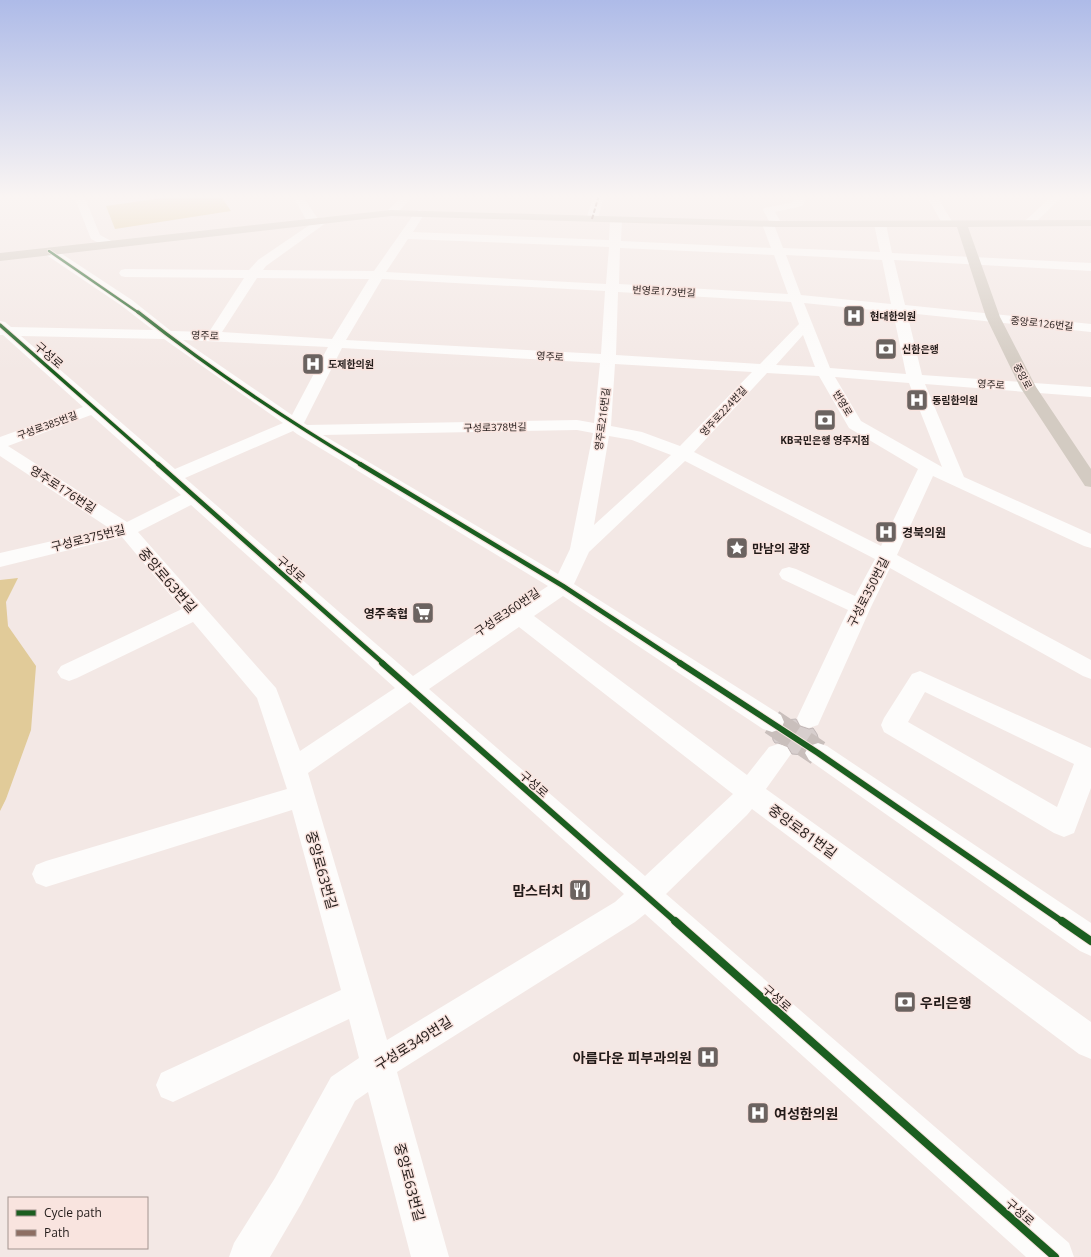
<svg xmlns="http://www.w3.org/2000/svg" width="1091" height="1257" viewBox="0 0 1091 1257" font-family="'Open Sans','Noto Sans KR',sans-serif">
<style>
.green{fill:#e1cb99}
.building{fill:#d7cecd;stroke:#c1b8b8}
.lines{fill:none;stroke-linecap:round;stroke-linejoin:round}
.minor-tunnel{stroke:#c9bfbc;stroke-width:26;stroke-dasharray:26 13;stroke-linecap:butt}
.minor{fill:#fdfcfb;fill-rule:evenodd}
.major{fill:#d3cbc2;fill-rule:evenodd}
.quiet{stroke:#8d6e63;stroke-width:2;stroke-dasharray:4.5 2;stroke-linecap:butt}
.cycleway-far4-casing{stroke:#f9e4df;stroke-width:4}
.cycleway-far3-casing{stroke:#f9e4df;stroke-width:5.5}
.cycleway-far2-casing{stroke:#f9e4df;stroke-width:7}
.cycleway-far1-casing{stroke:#f9e4df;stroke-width:8}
.cycleway-casing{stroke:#f9e4df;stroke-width:10}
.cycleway-far4{stroke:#1b5e20;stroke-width:2.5}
.cycleway-far3{stroke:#1b5e20;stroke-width:3.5}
.cycleway-far2{stroke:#1b5e20;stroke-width:4.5}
.cycleway-far1{stroke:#1b5e20;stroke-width:6}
.cycleway{stroke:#1b5e20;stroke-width:8}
.labels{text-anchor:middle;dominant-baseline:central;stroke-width:3;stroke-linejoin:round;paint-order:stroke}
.far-street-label{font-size:10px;fill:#221b19;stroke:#f9e4df}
.far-poi-label{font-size:10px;font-weight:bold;fill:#221b19;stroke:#f9e4df;text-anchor:start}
.street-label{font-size:12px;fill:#221b19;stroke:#f9e4df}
.poi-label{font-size:12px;font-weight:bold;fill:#221b19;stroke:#f9e4df;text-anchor:start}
.near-street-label{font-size:14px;fill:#221b19;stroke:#f9e4df}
.near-poi-label{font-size:14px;font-weight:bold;fill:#221b19;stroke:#f9e4df;text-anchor:end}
</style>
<rect width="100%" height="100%" fill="#f3e8e5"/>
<path class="green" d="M 182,195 L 220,195 L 231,211 L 115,229 L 106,206 Z
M 18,578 L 6,602 L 8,626 L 36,666 L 31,730 L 6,799 L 0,811 L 0,580 Z"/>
<path class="building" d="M 796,719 L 800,726 L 809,729 L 813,728 L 817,734 L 819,741 L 808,745 L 804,752 L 804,755 L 792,754 L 787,746 L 778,743 L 775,743 L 773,740 L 772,733 L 782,730 L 785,723 L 785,720 Z"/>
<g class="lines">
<path class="minor-tunnel" d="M 772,722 L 818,753"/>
<path class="minor" d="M 71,195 L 82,195 L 85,198 L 100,235 L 115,243 L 117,245 L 115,247 L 107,247 L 91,239 L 76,201 Z
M 292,195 L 302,195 L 318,219 L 324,217 L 330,220 L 266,266 L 263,270 L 374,271 L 416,211 L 420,210 L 425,213 L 413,232 L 609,240 L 610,220 L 616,217 L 622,220 L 621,241 L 771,248 L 762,224 L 764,222 L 769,221 L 763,210 L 764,208 L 794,202 L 795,195 L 805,195 L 805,201 L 802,206 L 775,212 L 782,224 L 780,226 L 775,227 L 783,248 L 880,252 L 874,224 L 880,221 L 886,224 L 892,253 L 1091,263 L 1091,271 L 894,260 L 905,305 L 1091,324 L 1091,332 L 907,313 L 922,375 L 1091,387 L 1091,397 L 925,384 L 964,477 L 1091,534 L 1091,548 L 1084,546 L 933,476 L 897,555 L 1091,660 L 1091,679 L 1083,676 L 890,568 L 871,607 L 818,725 L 809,728 L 800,725 L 797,718 L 848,610 L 782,579 L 779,574 L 782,569 L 789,567 L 796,569 L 855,596 L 875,559 L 685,461 L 589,552 L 574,584 L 781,715 L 784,722 L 781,729 L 772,732 L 763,729 L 563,596 L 534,616 L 747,775 L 769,747 L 778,744 L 787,747 L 791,754 L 766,789 L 1091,1022 L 1091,1059 L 1079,1054 L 752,809 L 747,815 L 666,894 L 1069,1243 L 1074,1257 L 1026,1257 L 645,914 L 635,922 L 397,1072 L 449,1257 L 411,1257 L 368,1092 L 355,1101 L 301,1204 L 270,1257 L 229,1257 L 234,1243 L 275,1178 L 331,1077 L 359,1058 L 349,1019 L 173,1102 L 161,1097 L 156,1085 L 161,1073 L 341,990 L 292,810 L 46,887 L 36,883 L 32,874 L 36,865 L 46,861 L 287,789 L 257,698 L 193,622 L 77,678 L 69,681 L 61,678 L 57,672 L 61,666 L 182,609 L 122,537 L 0,567 L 0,553 L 109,528 L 0,456 L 0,437 L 83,407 L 3,335 L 0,335 L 0,321 L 5,322 L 11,327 L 153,330 L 122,306 L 45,254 L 43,251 L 45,248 L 53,248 L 132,300 L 171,331 L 209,332 L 244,278 L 125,277 L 121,276 L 119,273 L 121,270 L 125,269 L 249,270 L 258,260 L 311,224 L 307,221 ZM 408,239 L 609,247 L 606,284 L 386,272 ZM 620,248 L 774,255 L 788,294 L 619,284 ZM 786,255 L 882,260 L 891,304 L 801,295 ZM 257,278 L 369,279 L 332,339 L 222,332 ZM 382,279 L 605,291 L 601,354 L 346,340 ZM 618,292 L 791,302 L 799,324 L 760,364 L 616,355 ZM 804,303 L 893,312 L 906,374 L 830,368 ZM 803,335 L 815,367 L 776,365 ZM 21,336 L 164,339 L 283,423 L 175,469 ZM 183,340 L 328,347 L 292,415 ZM 342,348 L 600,363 L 594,423 L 577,420 L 307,425 L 304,423 ZM 615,364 L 752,372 L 680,446 L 642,432 L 611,426 ZM 767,373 L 819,376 L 849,428 L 918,469 L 881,546 L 694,452 ZM 835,377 L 909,383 L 942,467 L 861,421 ZM 91,415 L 181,495 L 127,522 L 8,446 ZM 577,430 L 593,433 L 570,549 L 558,574 L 323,435 ZM 293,431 L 297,434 L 548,586 L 413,676 L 185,478 ZM 609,436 L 632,440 L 671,455 L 594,525 ZM 191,505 L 395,688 L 300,751 L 276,688 L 138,532 ZM 519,627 L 733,794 L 645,876 L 429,689 ZM 410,702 L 624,894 L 615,902 L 387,1040 L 308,773 Z
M 403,195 L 414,195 L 395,215 L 387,215 L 386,213 L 387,211 Z
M 594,195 L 604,195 L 598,219 L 592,222 L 586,219 Z
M 926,195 L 936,195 L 953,223 L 951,225 L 943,225 Z
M 1053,195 L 1064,195 L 1034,224 L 1026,224 L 1024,222 L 1026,220 Z
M 920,671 L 1091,748 L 1091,788 L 1074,833 L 1064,837 L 1054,833 L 884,732 L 881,725 L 884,718 L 912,674 ZM 925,692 L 1074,764 L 1057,807 L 908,722 Z
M 818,743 L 827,746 L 1091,923 L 1091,956 L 1080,951 L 809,760 L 805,753 L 809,746 Z"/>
<path class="major" d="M 391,210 L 776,221 L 1091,220 L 1091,226 L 968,227 L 1000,317 L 1036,387 L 1091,469 L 1091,487 L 1085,486 L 1020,387 L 986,317 L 957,227 L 776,227 L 391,216 L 0,261 L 0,253 Z"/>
<path class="quiet" d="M 592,219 L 599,195"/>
<g class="cycleway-far4-casing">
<path id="cycleway-far4" d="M 49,251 L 139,313"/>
</g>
<g class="cycleway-far3-casing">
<path id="cycleway-far3" d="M 138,312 C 209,368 285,419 362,465
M 0,325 L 159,465"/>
</g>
<g class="cycleway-far2-casing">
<path id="cycleway-far2" d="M 158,464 L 384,664
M 360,464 L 563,586 L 682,664"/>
</g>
<g class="cycleway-far1-casing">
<path id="cycleway-far1" d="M 382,663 L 676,922
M 680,663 L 818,753 L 1063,922"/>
</g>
<g class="cycleway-casing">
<path id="cycleway" d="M 675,921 L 1055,1257
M 1062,921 L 1091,941"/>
</g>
<use href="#cycleway-far4" class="cycleway-far4"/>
<use href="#cycleway-far3" class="cycleway-far3"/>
<use href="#cycleway-far2" class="cycleway-far2"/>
<use href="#cycleway-far1" class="cycleway-far1"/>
<use href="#cycleway" class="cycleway"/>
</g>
<linearGradient id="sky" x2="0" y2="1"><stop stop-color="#aebbe8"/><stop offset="0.53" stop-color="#faf5f3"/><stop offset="1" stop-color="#faf5f3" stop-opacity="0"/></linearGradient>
<rect width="1091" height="371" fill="url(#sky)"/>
<defs>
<g id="hospital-square" transform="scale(1.15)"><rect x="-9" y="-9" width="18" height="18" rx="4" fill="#6b6360" stroke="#f9e4df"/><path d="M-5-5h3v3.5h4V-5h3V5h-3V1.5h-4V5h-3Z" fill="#fff"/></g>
<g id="bank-square" transform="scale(1.15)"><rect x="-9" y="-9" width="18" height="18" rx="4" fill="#6b6360" stroke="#f9e4df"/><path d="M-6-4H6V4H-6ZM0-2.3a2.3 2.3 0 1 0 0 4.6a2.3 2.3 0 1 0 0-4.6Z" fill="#fff"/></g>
<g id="sight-square" transform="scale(1.15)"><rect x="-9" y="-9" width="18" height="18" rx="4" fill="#6b6360" stroke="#f9e4df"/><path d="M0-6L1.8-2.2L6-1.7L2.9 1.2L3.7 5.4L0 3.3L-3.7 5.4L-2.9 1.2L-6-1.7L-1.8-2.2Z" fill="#fff"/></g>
<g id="supermarket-square" transform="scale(1.15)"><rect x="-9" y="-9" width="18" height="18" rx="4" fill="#6b6360" stroke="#f9e4df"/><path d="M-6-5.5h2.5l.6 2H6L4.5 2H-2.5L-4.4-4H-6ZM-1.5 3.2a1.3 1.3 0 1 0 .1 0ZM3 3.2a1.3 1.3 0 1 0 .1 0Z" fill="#fff"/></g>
<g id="restaurant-square" transform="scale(1.15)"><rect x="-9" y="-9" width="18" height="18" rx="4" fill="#6b6360" stroke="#f9e4df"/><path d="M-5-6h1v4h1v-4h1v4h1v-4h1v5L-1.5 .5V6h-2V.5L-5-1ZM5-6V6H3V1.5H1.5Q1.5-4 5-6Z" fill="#fff"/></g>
</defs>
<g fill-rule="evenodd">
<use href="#hospital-square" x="854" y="316"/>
<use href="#bank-square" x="886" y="349"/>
<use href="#hospital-square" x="313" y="364"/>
<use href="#hospital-square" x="917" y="400"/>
<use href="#bank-square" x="825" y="420"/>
<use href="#hospital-square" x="886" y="532"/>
<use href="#sight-square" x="737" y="548"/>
<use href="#supermarket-square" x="423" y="613"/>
<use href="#restaurant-square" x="580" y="890"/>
<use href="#bank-square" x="905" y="1002"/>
<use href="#hospital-square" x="708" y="1057"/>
<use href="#hospital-square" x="758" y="1113"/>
</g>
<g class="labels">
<g class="far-street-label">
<text transform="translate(664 291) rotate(3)">번영로173번길</text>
<text transform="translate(1042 323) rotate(6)">중앙로126번길</text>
<text transform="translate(205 335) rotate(2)">영주로</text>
<text transform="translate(550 356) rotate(4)">영주로</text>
<text transform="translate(1023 376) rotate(62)">중앙로</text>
<text transform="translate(991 384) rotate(4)">영주로</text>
<text transform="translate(843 403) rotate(59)">번영로</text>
<text transform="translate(723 411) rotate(-47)">영주로224번길</text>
<text transform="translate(602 419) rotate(-83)">영주로216번길</text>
<text transform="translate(47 425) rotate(-20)">구성로385번길</text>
<text transform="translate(495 427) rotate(-1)">구성로378번길</text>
</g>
<g class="far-poi-label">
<text x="870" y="316">현대한의원</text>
<text x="902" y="349">신한은행</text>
<text x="328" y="364">도제한의원</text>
<text x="932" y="400">동림한의원</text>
<text x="825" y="440" text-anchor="middle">KB국민은행 영주지점</text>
</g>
<g class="street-label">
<text transform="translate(49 355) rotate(41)">구성로</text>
<text transform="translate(63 489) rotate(33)">영주로176번길</text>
<text transform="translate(88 538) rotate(-14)">구성로375번길</text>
<text transform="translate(291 569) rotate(41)">구성로</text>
<text transform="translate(868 592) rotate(-63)">구성로350번길</text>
<text transform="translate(507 612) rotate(-34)">구성로360번길</text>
<text transform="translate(534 784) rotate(41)">구성로</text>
<text transform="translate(777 998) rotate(41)">구성로</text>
<text transform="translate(1020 1212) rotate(41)">구성로</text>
</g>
<g class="poi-label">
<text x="902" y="532">경북의원</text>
<text x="752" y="548">만남의 광장</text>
<text x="408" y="613" text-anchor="end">영주축협</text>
</g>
<g class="near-street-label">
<text transform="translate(168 580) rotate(49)">중앙로63번길</text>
<text transform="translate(803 831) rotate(36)">중앙로81번길</text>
<text transform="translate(322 870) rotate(74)">중앙로63번길</text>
<text transform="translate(413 1043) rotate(-32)">구성로349번길</text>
<text transform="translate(410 1182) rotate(75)">중앙로63번길</text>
</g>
<g class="near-poi-label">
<text x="564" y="890">맘스터치</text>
<text x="920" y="1002" text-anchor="start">우리은행</text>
<text x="692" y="1057">아름다운 피부과의원</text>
<text x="774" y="1113" text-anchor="start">여성한의원</text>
</g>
</g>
<rect x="8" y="1197" width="140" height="52" fill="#f9e4df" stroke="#a39490"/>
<rect x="16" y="1210" width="20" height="6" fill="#1b5e20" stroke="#a39490"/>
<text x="44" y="1217" font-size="12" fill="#221b19">Cycle path</text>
<rect x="16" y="1230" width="20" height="6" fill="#8d6e63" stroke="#a39490"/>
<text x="44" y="1237" font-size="12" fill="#221b19">Path</text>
</svg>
